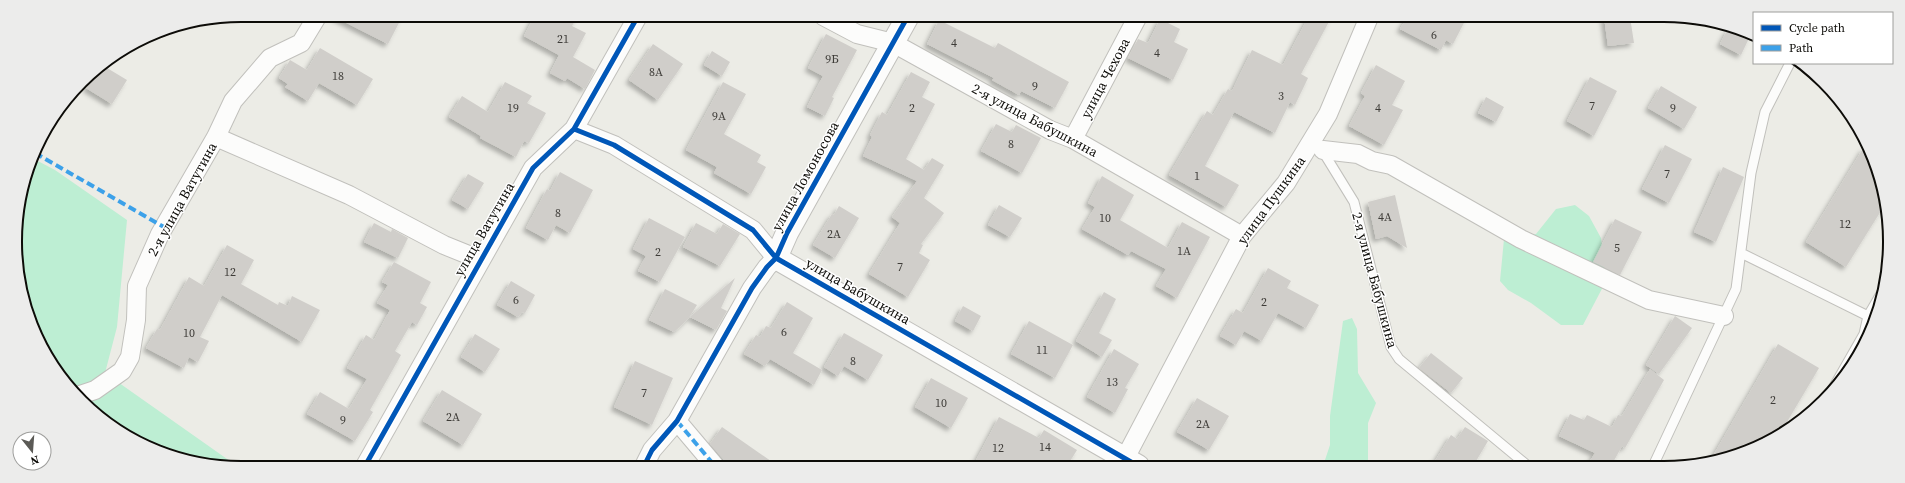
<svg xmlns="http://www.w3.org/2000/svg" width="1905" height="483" viewBox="0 0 1905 483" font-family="'Source Serif 4',serif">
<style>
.green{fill:#bdeed3}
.building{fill:#d0ceca;filter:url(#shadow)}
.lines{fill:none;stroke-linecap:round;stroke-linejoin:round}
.service-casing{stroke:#c1c0bc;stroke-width:11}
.minor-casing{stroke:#c1c0bc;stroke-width:20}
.tertiary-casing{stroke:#c1c0bc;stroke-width:24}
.service{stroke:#fcfcfb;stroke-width:9}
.minor{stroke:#fcfcfb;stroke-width:18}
.tertiary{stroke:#fcfcfb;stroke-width:22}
.quiet{stroke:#3ca1e9;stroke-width:4;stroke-dasharray:8 4;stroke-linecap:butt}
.cycleway-casing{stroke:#fff;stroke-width:8}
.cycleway{stroke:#0057b8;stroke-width:5}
.labels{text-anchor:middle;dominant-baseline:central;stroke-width:3;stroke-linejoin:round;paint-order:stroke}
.number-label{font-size:12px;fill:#3e3c38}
.street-label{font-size:14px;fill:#0d0c08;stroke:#fff}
.rim{fill:none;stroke:#0d0c08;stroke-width:2}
</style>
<defs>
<filter id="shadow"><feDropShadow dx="-3.5" dy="3.5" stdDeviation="2" flood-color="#0004"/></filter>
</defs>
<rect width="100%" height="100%" fill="#ecece6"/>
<path class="green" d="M 34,159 L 55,170 L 127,220 L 117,327 L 105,373 L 237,466 L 212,466 L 128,438 L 62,380 L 23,300 L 16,226 Z
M 1575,205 L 1589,216 L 1601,238 L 1606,281 L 1583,325 L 1561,325 L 1531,303 L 1508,290 L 1500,281 L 1504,239 L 1536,234 L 1556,209 Z
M 1352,318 L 1357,329 L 1358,373 L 1376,403 L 1368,423 L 1368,466 L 1323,466 L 1330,445 L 1330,416 L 1343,321 Z"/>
<path class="building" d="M 331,15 L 403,15 L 388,44 Z
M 535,15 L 578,15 L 572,26 L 586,33 L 573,57 L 595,70 L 585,89 L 567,78 L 565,81 L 550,73 L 559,55 L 524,36 Z
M 1309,16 L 1332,16 L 1301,74 L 1308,78 L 1295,105 L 1290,102 L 1275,133 L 1234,112 L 1205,166 L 1239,185 L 1226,207 L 1169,175 L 1207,111 L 1213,115 L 1228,89 L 1232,91 L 1252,50 L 1283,65 Z
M 1407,17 L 1467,17 L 1453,44 L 1446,40 L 1441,50 L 1400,29 Z
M 1604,17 L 1630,17 L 1634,43 L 1608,46 Z
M 1160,19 L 1180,29 L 1174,42 L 1188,49 L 1173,80 L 1128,58 L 1138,39 L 1148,43 Z
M 939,20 L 995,48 L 998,43 L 1069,82 L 1055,108 L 1021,91 L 1019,95 L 992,80 L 994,78 L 927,44 Z
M 1728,29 L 1750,36 L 1741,55 L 1720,44 Z
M 826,34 L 857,50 L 832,97 L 834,98 L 825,116 L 807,107 L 823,76 L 808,68 Z
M 653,44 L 683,64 L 658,100 L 629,80 Z
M 320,48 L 373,79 L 357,105 L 319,83 L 308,101 L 285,87 L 288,84 L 279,78 L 290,60 L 307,70 Z
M 712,51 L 730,62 L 722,76 L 704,65 Z
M 102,65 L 127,80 L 112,104 L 86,88 L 99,67 Z
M 1376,65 L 1405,81 L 1392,105 L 1403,110 L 1384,145 L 1349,126 L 1365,96 L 1361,93 Z
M 911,72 L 930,82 L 922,97 L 935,104 L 906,159 L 924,170 L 932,158 L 944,165 L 924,198 L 944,213 L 921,244 L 923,245 L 919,253 L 930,260 L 908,297 L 869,274 L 900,223 L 892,217 L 917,181 L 863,156 L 872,137 L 870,135 L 882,112 L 887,115 Z
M 1590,77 L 1617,91 L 1594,136 L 1567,121 Z
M 505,82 L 532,96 L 527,103 L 546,113 L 529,143 L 524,141 L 516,157 L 480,138 L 481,136 L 449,117 L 462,96 L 488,112 Z
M 723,82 L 746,94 L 724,134 L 761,155 L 757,162 L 766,167 L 751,194 L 714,173 L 717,167 L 686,150 Z
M 1661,86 L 1697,107 L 1684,129 L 1648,108 Z
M 1486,97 L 1504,107 L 1496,122 L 1478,113 Z
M 996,124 L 1012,132 L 1016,125 L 1041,138 L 1022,173 L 981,151 Z
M 1665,145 L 1692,159 L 1669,203 L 1642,189 Z
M 1864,147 L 1882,183 L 1884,206 L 1846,267 L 1806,242 Z
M 1723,167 L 1744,177 L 1716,242 L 1694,232 Z
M 560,172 L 593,190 L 570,233 L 556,225 L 548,240 L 526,228 L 547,189 L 550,191 Z
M 468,174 L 484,183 L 468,209 L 452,200 Z
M 1102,176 L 1134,195 L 1120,220 L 1168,248 L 1182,222 L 1210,237 L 1177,298 L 1156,286 L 1166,269 L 1131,251 L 1128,255 L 1082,229 L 1095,207 L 1088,203 Z
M 1395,195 L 1407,248 L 1387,236 L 1376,239 L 1368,202 Z
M 999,205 L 1022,218 L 1010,237 L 988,225 Z
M 839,206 L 859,218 L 835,258 L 813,245 L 832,214 L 834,215 Z
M 649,218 L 685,237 L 660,282 L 638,271 L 646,256 L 633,249 Z
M 1615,219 L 1642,232 L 1620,275 L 1593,262 Z
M 374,223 L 391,232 L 392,229 L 408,238 L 398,258 L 364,242 Z
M 696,223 L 717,234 L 723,224 L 740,234 L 720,266 L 683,247 Z
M 227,245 L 254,260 L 241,284 L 278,305 L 279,302 L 288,306 L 292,296 L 320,310 L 302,342 L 222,295 L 200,337 L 209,341 L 198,362 L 189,357 L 184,368 L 146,348 L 157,329 L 160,330 L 189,277 L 204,286 Z
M 394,262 L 431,282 L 420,303 L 427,307 L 417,325 L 412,322 L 395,351 L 401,355 L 370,410 L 373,412 L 355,441 L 307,414 L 320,392 L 349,409 L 367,379 L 347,368 L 366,335 L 374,340 L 390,310 L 377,303 L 388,285 L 382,282 Z
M 1268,268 L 1291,281 L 1287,288 L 1319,305 L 1306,328 L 1278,313 L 1262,341 L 1244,331 L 1236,345 L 1220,336 L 1236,309 L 1243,313 Z
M 735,278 L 721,308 L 727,311 L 716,330 L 690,317 Z
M 511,281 L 535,295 L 525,313 L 522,312 L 518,317 L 497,305 Z
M 665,289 L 697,305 L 688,319 L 674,332 L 649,320 Z
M 1104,292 L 1116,299 L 1099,333 L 1112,340 L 1102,357 L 1076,341 Z
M 787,302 L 813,318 L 793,353 L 822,370 L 814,385 L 770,359 L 765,366 L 744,354 L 756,335 L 760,337 L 766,326 L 771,328 Z
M 963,306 L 981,316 L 973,331 L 955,321 Z
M 1675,316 L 1692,328 L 1659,374 L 1646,365 Z
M 1029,321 L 1073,345 L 1055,378 L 1011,354 Z
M 844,333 L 883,355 L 868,380 L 844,366 L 838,376 L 824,367 Z
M 475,334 L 500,349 L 485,372 L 461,357 Z
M 1778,344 L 1819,368 L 1781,432 L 1763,445 L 1710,461 Z
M 1114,349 L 1139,364 L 1125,388 L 1128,389 L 1115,413 L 1087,397 Z
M 1431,353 L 1463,378 L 1451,393 L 1419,368 Z
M 635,361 L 673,378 L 652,425 L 614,407 Z
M 1650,369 L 1664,380 L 1625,448 L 1622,446 L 1611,466 L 1587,466 L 1595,453 L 1559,436 L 1570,414 L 1584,420 L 1587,415 L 1612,427 L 1618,415 L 1622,416 Z
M 931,378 L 968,398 L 951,428 L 915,407 Z
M 442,390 L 482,414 L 463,445 L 423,421 Z
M 1197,398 L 1229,416 L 1209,450 L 1177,432 Z
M 999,417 L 1039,438 L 1044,430 L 1077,450 L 1067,466 L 973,466 Z
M 722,427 L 778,466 L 725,466 L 723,459 L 710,444 Z
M 1465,427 L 1488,441 L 1473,466 L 1432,466 L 1451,435 L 1457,439 Z"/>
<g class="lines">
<g class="service-casing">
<path id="service" d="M 1322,150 L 1354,202 L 1391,347 L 1399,359 L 1528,466
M 1741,253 L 1868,316 L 1864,334 L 1832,390
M 1868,316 L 1882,292
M 1653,466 L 1736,289 L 1751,173 L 1765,112 L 1790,63"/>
</g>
<g class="minor-casing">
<path id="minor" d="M 823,16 L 857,34 L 893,43 L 1050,130 L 1073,139 L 1242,236
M 574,129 L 614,145 L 753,230 L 776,258 L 767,267 L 752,288 L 677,421 L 652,450 L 644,466
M 216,137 L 349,195 L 444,245 L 481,260
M 1073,139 L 1138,16
M 1323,150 L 1358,154 L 1372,161 L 1391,165 L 1521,239 L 1649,300 L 1724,316
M 80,395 L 95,390 L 122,371 L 130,357 L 136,320 L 137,286 L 160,234 L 216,137 L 233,101 L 270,58 L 301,43 L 318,15
M 677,421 L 715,466
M 365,466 L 533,168 L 574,129 L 638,16
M 1121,466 L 1242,236 L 1286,183 L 1328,114 L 1369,17"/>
</g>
<g class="tertiary-casing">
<path id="tertiary" d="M 908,16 L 787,233 L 776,258 L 1138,466"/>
</g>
<use href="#service" class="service"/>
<use href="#minor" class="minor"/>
<use href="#tertiary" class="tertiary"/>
<path class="quiet" d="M 35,153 L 164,227
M 677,421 L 715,466"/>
<g class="cycleway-casing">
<path id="cycleway" d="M 574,129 L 614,145 L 753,230 L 776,258 L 1138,466
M 365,466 L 533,168 L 574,129 L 638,16
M 644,466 L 652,450 L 677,421 L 752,288 L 767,267 L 776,258 L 787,233 L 908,16"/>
</g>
<use href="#cycleway" class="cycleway"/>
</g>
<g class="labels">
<g class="number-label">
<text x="1434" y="35">6</text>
<text x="563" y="39">21</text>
<text x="954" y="43">4</text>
<text x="1157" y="53">4</text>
<text x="832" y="59">9Б</text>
<text x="656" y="72">8А</text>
<text x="338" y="76">18</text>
<text x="1035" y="86">9</text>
<text x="1281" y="96">3</text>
<text x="1592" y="106">7</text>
<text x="513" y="108">19</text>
<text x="912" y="108">2</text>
<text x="1378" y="108">4</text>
<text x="1673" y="108">9</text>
<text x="719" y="116">9А</text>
<text x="1011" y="144">8</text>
<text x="1667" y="174">7</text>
<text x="1197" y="176">1</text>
<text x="558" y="213">8</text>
<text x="1385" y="217">4А</text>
<text x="1105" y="218">10</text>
<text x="1845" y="224">12</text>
<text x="834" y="234">2А</text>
<text x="1617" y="248">5</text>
<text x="1184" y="251">1А</text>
<text x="658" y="252">2</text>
<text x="900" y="267">7</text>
<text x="230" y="272">12</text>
<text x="516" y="300">6</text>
<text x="1264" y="302">2</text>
<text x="784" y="332">6</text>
<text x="189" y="333">10</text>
<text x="1042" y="350">11</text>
<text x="853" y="361">8</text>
<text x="1112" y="382">13</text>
<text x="644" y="393">7</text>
<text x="1773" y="400">2</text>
<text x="941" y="403">10</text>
<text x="453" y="417">2А</text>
<text x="343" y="420">9</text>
<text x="1203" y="424">2А</text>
<text x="1045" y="447">14</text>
<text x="998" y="448">12</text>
</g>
<g class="street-label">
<text transform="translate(1105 78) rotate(-62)">улица Чехова</text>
<text transform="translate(1035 120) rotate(28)">2-я улица Бабушкина</text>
<text transform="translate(805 176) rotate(-61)">улица Ломоносова</text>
<text transform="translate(182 199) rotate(-61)">2-я улица Ватутина</text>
<text transform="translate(1271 200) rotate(-54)">улица Пушкина</text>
<text transform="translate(484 229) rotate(-60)">улица Ватутина</text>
<text transform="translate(1375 280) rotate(75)">2-я улица Бабушкина</text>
<text transform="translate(858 291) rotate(30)">улица Бабушкина</text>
</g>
</g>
<path d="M0 0H1905V483H0ZM241 22H1664A219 219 0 0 1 1883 241V242A219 219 0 0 1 1664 461H241A219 219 0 0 1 22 242V241A219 219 0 0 1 241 22Z" fill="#ececeb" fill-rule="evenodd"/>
<path class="rim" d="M241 22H1664A219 219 0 0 1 1883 241V242A219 219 0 0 1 1664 461H241A219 219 0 0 1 22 242V241A219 219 0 0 1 241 22Z"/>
<rect x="1753" y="12" width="140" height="52" fill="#ffffff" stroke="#9e9e9c"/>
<rect x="1761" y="25" width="20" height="6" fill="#0057b8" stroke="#9e9e9c"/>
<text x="1789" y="32" font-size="12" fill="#0d0c08">Cycle path</text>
<rect x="1761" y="45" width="20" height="6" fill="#3ca1e9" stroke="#9e9e9c"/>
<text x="1789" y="52" font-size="12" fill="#0d0c08">Path</text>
<g transform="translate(32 451) rotate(163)"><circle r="19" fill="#ffffff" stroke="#9e9e9c"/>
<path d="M0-3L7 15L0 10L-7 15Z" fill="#5b5a56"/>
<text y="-6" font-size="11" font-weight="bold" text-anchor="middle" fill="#0d0c08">N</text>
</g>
</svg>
